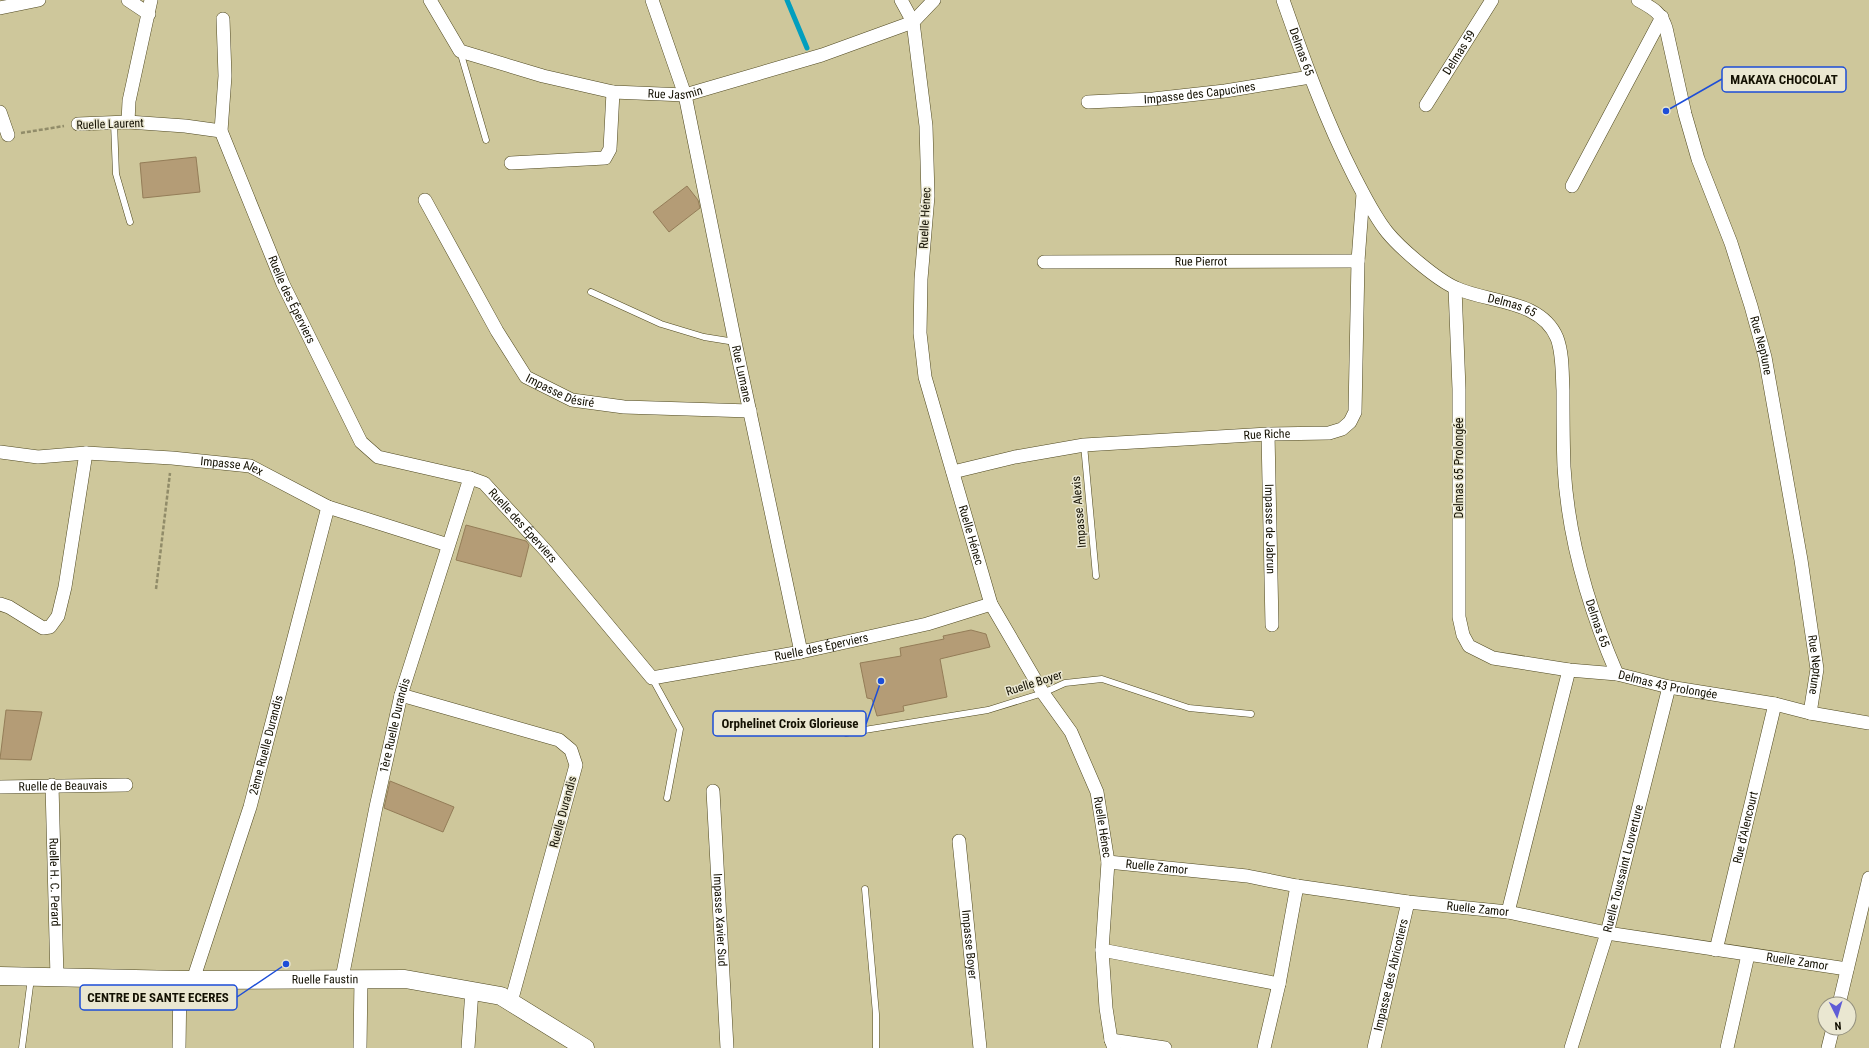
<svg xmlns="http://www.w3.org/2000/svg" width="1869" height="1048" viewBox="0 0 1869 1048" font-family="'Roboto Condensed',sans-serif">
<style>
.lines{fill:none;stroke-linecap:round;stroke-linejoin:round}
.stream{stroke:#029ebe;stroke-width:5}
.building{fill:#b49c76;stroke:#947d58}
.lane-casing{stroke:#4f4820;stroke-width:7}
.street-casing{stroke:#4f4820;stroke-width:14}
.secondary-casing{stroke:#4f4820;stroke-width:19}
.path{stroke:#918c69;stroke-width:2.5;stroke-dasharray:4 2;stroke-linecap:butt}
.lane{stroke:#fff;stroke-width:6}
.street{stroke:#fff;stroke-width:13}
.secondary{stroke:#fff;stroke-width:18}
.labels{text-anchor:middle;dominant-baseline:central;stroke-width:3;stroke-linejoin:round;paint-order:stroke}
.street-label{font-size:12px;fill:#141103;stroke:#eae7d1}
.leader{fill:none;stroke:#1d4ed8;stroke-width:1.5}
.callout-dot{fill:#1d4ed8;stroke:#eae7d1;stroke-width:1.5}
.callout{fill:#eae7d1;stroke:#1d4ed8;stroke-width:1.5}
.callout-label{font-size:13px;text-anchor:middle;font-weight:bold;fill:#141103}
</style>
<rect width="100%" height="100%" fill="#cec79b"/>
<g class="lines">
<path class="stream" d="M 787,0 L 807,48"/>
</g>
<path class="building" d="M 196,157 L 200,192 L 143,198 L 140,163 Z
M 687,186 L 698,200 L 700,208 L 669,232 L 653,212 Z
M 466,525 L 526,541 L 529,545 L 521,577 L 456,560 Z
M 971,630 L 986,634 L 990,647 L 940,659 L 947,697 L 903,706 L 904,711 L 877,716 L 872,699 L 867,698 L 860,663 L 901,656 L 900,648 L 944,639 L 943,636 Z
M 6,710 L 42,712 L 31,760 L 0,759 Z
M 390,781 L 454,807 L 443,832 L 384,808 Z"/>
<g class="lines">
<g class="lane-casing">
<path id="lane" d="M 460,51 L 486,140
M 114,123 L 116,174 L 130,222
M 591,292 L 661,324 L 704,337 L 735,342
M 1084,445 L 1096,576
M 652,678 L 680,729 L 667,798
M 846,733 L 988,710 L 1043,693 L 1065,683 L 1102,679 L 1189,708 L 1251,714
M 865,889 L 876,1014 L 876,1048
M 22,1048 L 31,978"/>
</g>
<g class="street-casing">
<g id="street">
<path d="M 128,0 L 149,14"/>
<path id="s1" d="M 430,0 L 460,51 L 543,76 L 613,92 L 685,95 L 822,55 L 913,22 L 934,0"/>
<path id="s2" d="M 652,0 L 685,95 L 735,342 L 801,652"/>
<path id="s3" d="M 901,0 L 913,22 L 926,126 L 928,196 L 921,279 L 920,333 L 925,377 L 991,604 L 1043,693 L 1071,732 L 1097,792 L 1108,862 L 1102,950 L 1106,1008 L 1111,1040 L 1114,1048"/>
<path id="s4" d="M 1283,0 C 1304,60 1325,119 1354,176 C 1364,195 1374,216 1387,232 C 1400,248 1437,280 1456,288 C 1488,303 1541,299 1557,338 C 1563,354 1562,374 1563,390 C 1563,416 1563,442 1564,467 C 1568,538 1589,609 1617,674"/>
<path id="s5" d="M 1638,0 C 1652,8 1661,12 1666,28 L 1685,114 L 1698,159 L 1731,243 L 1751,306 L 1765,357 L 1801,560 L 1817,669 L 1810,713"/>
<path d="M 0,8 L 39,0"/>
<path id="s6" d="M 223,19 L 225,76 L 221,131 L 283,284 L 361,442 L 378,457 L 470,478 L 484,483 L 547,552 L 652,678 L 801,652 L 927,624 L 991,604"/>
<path id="s7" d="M 1088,102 L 1153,99 L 1225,91 L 1310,77"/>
<path id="s8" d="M 1426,105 L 1492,0"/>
<path d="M 0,112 L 8,135"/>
<path d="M 128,122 L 129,101 L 151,0"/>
<path d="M 78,124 L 128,122 L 185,126 L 221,131"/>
<path d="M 511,163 L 605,158 L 610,149 L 613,92"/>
<path d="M 1572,186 L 1662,17"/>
<path id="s9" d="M 425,200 L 497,331 L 526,377 L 572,400 L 624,407 L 750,411"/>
<path id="s10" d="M 1044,262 L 1358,261"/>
<path id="s11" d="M 1455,288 L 1459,389 L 1459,617 L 1463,635 L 1469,646 L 1493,658 L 1569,670 L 1617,674 L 1669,687 L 1775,704 L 1810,713 L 1869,723"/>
<path id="s12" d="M 1268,434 L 1272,625"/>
<path id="s13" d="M 0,452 L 38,457 L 86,453 L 172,458 L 250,466 L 328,507 L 448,545"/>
<path id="s14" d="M 953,472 L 1015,457 L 1084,445 L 1268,434 L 1329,433 L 1342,429 L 1350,422 L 1355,412 L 1358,261 L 1363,194"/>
<path d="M 0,604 L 9,607 L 43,628 L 50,627 L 58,616 L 65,587 L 86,453"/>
<path d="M 401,695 L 559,740 L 571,750 L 576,765 L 511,1002"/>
<path id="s15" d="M 52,785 L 57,978"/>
<path id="s16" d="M 0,787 L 126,785"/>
<path id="s17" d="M 713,791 L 727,1048"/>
<path id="s18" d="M 959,841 L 980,1048"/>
<path id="s19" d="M 1108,862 L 1247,876 L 1297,886 L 1408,902 L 1508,912 L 1607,933 L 1847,969"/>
<path d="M 1508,912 L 1569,670"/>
<path d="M 1102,950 L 1279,984 L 1297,886"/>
<path id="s20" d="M 1716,950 L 1775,704"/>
<path id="s21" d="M 342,978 L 376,807 L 401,695 L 470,478"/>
<path id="s22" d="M 193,980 L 250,807 L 328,507"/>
<path d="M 1839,1004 L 1869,878"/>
<path d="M 1111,1040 L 1165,1048"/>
<path d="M 179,1048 L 180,980"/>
<path d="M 360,1048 L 361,979"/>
<path d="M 468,1048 L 472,990"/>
<path d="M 1264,1048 L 1279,984"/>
<path id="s23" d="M 1374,1048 L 1408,902"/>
<path id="s24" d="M 1571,1048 L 1607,933 L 1669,687"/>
<path d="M 1727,1048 L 1748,955"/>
<path d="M 1828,1048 L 1833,1028"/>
</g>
</g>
<g class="secondary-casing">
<g id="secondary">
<path id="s25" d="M 0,976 L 180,980 L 405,979 L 501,996 L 585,1048"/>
</g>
</g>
<path class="path" d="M 21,133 L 64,126
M 156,589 L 170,473"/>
<use href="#lane" class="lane"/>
<use href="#street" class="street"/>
<use href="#secondary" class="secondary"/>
</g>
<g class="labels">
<g class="street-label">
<text stroke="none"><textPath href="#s4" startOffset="55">Delmas 65</textPath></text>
<text stroke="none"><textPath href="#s8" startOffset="62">Delmas 59</textPath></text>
<text stroke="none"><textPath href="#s1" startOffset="280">Rue Jasmin</textPath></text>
<text stroke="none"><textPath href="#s7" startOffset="112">Impasse des Capucines</textPath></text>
<text transform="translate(110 124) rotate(-2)">Ruelle Laurent</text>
<text transform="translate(925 218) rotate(-87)">Ruelle Hénec</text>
<text stroke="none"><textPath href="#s10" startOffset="157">Rue Pierrot</textPath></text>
<text stroke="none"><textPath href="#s6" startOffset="295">Ruelle des Éperviers</textPath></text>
<text stroke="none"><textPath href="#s4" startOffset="403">Delmas 65</textPath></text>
<text stroke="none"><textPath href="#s5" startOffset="373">Rue Neptune</textPath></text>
<text stroke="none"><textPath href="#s2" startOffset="385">Rue Lumane</textPath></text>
<text stroke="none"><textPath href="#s9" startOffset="241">Impasse Désiré</textPath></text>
<text stroke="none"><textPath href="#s14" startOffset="317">Rue Riche</textPath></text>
<text stroke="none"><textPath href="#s13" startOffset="233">Impasse Alex</textPath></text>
<text transform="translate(1459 468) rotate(-90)">Delmas 65 Prolongée</text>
<text transform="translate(1079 512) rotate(-95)">Impasse Alexis</text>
<text stroke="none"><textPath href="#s6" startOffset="643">Ruelle des Éperviers</textPath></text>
<text stroke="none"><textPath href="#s12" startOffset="95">Impasse de Jabrun</textPath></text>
<text stroke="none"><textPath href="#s3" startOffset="546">Ruelle Hénec</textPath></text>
<text stroke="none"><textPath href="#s4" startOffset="751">Delmas 65</textPath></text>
<text stroke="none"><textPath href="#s6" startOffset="1015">Ruelle des Éperviers</textPath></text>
<text stroke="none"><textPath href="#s5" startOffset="697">Rue Neptune</textPath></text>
<text transform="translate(1034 683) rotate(-18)">Ruelle Boyer</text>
<text stroke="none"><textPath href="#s11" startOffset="564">Delmas 43 Prolongée</textPath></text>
<text stroke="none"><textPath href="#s21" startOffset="258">1ère Ruelle Durandis</textPath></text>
<text stroke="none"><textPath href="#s22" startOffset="246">2ème Ruelle Durandis</textPath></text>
<text stroke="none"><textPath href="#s16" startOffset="63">Ruelle de Beauvais</textPath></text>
<text transform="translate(563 812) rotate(-75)">Ruelle Durandis</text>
<text stroke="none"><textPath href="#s3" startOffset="870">Ruelle Hénec</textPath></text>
<text stroke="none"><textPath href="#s20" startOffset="126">Rue d'Alencourt</textPath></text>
<text stroke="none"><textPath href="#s19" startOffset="49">Ruelle Zamor</textPath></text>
<text stroke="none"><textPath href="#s24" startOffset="187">Ruelle Toussaint Louverture</textPath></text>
<text stroke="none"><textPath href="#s15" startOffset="97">Ruelle H. C. Perard</textPath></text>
<text stroke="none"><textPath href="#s19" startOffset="373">Ruelle Zamor</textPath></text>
<text stroke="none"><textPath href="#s17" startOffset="129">Impasse Xavier Sud</textPath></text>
<text stroke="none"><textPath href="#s18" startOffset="104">Impasse Boyer</textPath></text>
<text stroke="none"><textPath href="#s19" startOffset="697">Ruelle Zamor</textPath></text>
<text stroke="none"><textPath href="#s23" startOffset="75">Impasse des Abricotiers</textPath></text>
<text stroke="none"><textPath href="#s25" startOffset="325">Ruelle Faustin</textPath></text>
</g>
</g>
<path class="leader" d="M1666 111L1722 79M881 681L866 724M286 964L237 997"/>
<g class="callout-dot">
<circle cx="1666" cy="111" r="4"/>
<circle cx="881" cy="681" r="4"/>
<circle cx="286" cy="964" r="4"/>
</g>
<g class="callout">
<rect x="1722" y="67" width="124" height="25" rx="4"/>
<rect x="713" y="711" width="153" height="25" rx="4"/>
<rect x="80" y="985" width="157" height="25" rx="4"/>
</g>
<g class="callout-label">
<text x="1784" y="84">MAKAYA CHOCOLAT</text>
<text x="790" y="728">Orphelinet Croix Glorieuse</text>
<text x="158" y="1002">CENTRE DE SANTE ECERES</text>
</g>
<g transform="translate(1837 1016) rotate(175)"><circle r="19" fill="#eae7d1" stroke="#94917f"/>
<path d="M0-3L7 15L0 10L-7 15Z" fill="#5f5dd6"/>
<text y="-6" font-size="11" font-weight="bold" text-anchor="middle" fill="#141103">N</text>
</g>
</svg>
